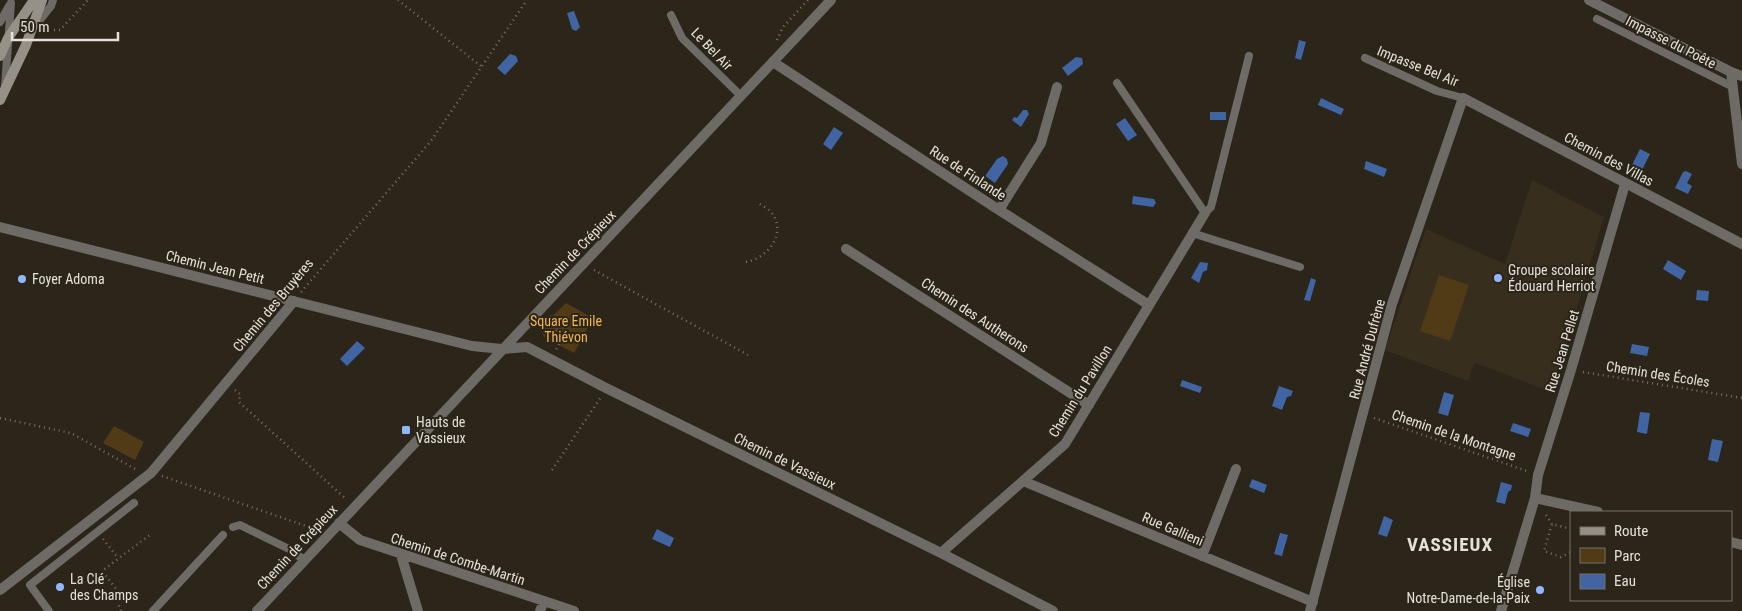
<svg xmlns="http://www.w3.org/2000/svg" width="1742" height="611" viewBox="0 0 1742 611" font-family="'Roboto Condensed',sans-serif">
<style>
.built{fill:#382e1d}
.green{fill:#513b16}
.water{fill:#4065a2}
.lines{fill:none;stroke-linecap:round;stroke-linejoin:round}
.path{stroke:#777167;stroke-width:2.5;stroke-dasharray:1 4;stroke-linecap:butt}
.service{stroke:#6e6a65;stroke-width:8}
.minor{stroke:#6e6a65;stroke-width:10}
.tertiary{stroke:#6e6a65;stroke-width:10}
.secondary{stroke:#969188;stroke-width:10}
.poi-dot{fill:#8fb8fd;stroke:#2c251a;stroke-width:2}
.labels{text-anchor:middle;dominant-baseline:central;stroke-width:4;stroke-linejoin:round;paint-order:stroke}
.street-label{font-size:14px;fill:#e5e0d9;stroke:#2c251a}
.poi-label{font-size:14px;fill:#e5e0d9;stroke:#2c251a;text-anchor:start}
.park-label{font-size:14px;fill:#f3b851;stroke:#2c251a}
.district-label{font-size:19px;font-weight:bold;letter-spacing:1px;fill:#e5e0d9;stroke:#2c251a}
</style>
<rect width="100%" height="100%" fill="#2c251a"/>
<path class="built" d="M 1532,180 L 1604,217 L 1552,392 L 1475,363 L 1468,381 L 1385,350 L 1426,229 L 1505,264 Z"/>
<path class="green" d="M 1439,275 L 1469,285 L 1450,341 L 1420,331 Z
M 566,303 L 593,318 L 574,353 L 544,337 L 541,329 L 544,324 Z
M 114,426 L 144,442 L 135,460 L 103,443 Z"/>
<path class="water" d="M 574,11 L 580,27 L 576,31 L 572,29 L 567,13 Z
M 1299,40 L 1306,42 L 1301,60 L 1295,58 Z
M 510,54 L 516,56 L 518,61 L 505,75 L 497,68 Z
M 1076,57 L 1082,58 L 1083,64 L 1068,76 L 1062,68 Z
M 1321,98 L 1344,109 L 1341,115 L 1318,105 Z
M 1023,110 L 1027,110 L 1029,114 L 1021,127 L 1012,120 L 1014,117 L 1017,118 Z
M 1210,112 L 1226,112 L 1226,120 L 1210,120 Z
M 1125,118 L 1137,135 L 1128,141 L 1116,124 Z
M 834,127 L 843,133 L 831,150 L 823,144 Z
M 1640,149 L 1650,154 L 1641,172 L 1631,167 Z
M 1003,156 L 1007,159 L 1008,164 L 995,183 L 985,176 L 997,159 Z
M 1366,161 L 1387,169 L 1384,177 L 1364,169 Z
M 1686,171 L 1692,174 L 1687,183 L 1692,186 L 1688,194 L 1675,188 L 1683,172 Z
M 1133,196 L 1154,199 L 1156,203 L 1153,207 L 1132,204 Z
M 1668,260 L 1686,271 L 1681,280 L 1663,269 Z
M 1200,262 L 1208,263 L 1207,270 L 1203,272 L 1199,283 L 1191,278 Z
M 1311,278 L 1316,280 L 1310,301 L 1304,300 Z
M 1697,290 L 1709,291 L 1708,301 L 1696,300 Z
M 357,341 L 365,348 L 347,366 L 340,359 Z
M 1632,344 L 1649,347 L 1647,356 L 1630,353 Z
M 1182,380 L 1202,387 L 1200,393 L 1180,386 Z
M 1279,386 L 1293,391 L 1291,396 L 1287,397 L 1282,410 L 1272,406 Z
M 1444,392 L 1454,395 L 1448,416 L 1438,413 Z
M 1640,412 L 1650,413 L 1647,434 L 1637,432 Z
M 1513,423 L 1531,429 L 1528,437 L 1510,431 Z
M 1712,439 L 1723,441 L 1718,462 L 1708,460 Z
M 1252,479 L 1267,485 L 1264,493 L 1249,487 Z
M 1501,482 L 1512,485 L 1511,490 L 1508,492 L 1505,504 L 1496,502 Z
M 1384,516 L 1393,520 L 1387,537 L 1378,534 Z
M 657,529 L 674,538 L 670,547 L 652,539 Z
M 1280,533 L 1288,535 L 1282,556 L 1274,554 Z"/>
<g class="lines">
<path class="path" d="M 398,0 L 482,67
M 44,30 L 60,30 L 88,0
M 777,40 L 783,27 L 808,0
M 746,262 C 765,259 784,238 775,218 C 772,211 764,206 757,203
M 594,270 L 748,355
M 301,292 L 431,141 L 527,0
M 550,316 L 560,342 L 556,350
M 1583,372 L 1742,398
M 235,390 L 240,394 L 239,402 L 346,499
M 0,418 L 71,433 L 137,470
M 1374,418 L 1527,471
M 552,470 L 601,397
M 162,476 L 306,526 L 315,534
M 1546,515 L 1552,524
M 1571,529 L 1552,524 L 1544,551 L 1561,557 L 1571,552
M 103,539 L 118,558
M 121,611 L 118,603 L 120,594 L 102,571 L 151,534"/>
<path class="service" d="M 671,15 L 682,38 L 741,96
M 1597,19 L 1733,87
M 0,22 L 9,6
M 35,26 L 51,6 L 53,0
M 1365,58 L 1437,91 L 1463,98
M 1117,83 L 1205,213 L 1211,207 L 1249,56
M 5,86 L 11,3
M 1192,233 L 1300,267
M 233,527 L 240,525 L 291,550 L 304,560
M 49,611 L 30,585 L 134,503
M 153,611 L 223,535"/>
<path class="minor" d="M 1589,0 L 1731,72 L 1742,76
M 773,62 L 999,210 L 1149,305
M 1731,72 L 1742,164
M 999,210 L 1041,143 L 1057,87
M 0,227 L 472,346 L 502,349 L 527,347 L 606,388 L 941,553 L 1053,611
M 846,249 L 1089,405
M 1023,481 L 1313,602
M 1535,498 L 1538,475 L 1571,370 L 1625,184
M 339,523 L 360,540 L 574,611
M 1731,542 L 1742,545
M 941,553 L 1065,444 L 1205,213
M 401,555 L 418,611
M 1202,556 L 1236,469
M 0,590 L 151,473 L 294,301
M 540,611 L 544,601
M 1310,611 L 1392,304 L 1463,98 L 1742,244
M 1501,611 L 1535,498 L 1598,512"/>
<path class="tertiary" d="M 257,611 L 831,0"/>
<path class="secondary" d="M 0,56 L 8,38 L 34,0
M 0,100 L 26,45 L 42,0"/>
</g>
<g class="poi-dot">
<circle cx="1498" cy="278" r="5"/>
<circle cx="22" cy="279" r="5"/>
<rect x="401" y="425" width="10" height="10" rx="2.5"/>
<circle cx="60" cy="587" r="5"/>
<circle cx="1540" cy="590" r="5"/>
</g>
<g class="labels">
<g class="street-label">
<text transform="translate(1671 42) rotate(27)">Impasse du Poête</text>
<text transform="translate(712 49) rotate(46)">Le Bel Air</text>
<text transform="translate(1418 66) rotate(22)">Impasse Bel Air</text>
<text transform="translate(1609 159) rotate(28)">Chemin des Villas</text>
<text transform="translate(968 173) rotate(33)">Rue de Finlande</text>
<text transform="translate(575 252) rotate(-46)">Chemin de Crépieux</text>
<text transform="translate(215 267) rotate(14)">Chemin Jean Petit</text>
<text transform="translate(273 305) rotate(-50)">Chemin des Bruyères</text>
<text transform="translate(975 315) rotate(33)">Chemin des Autherons</text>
<text transform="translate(1367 349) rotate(-75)">Rue André Dufrène</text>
<text transform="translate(1562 351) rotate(-73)">Rue Jean Pellet</text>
<text transform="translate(1658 374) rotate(9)">Chemin des Écoles</text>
<text transform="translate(1080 391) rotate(-58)">Chemin du Pavillon</text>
<text transform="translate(1454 435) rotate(19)">Chemin de la Montagne</text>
<text transform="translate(785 461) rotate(26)">Chemin de Vassieux</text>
<text transform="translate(1173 529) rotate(23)">Rue Gallieni</text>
<text transform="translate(297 547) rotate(-47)">Chemin de Crépieux</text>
<text transform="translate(458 559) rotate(18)">Chemin de Combe-Martin</text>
</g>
<g class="poi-label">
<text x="1508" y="270">Groupe scolaire<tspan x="1508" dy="16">Édouard Herriot</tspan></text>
<text x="32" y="279">Foyer Adoma</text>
<text x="416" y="422">Hauts de<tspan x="416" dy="16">Vassieux</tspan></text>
<text x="70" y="579">La Clé<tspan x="70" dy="16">des Champs</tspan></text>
<text x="1530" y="582" text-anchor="end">Église<tspan x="1530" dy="16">Notre-Dame-de-la-Paix</tspan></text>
</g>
<g class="park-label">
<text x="566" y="321">Square Emile<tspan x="566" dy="16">Thiévon</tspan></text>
</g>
<g class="district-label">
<text x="1450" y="544">VASSIEUX</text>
</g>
</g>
<rect x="1570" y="511" width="162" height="90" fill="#2c251a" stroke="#767066"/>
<rect x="1580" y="527" width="25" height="8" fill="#969188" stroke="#767066"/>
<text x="1614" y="536" font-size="15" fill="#e5e0d9">Route</text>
<rect x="1580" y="548" width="25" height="15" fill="#513b16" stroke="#767066"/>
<text x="1614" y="561" font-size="15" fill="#e5e0d9">Parc</text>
<rect x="1580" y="574" width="25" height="15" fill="#4065a2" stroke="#767066"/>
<text x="1614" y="586" font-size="15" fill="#e5e0d9">Eau</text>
<path d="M12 32v8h106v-8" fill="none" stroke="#e5e0d9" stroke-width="2.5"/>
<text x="20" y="32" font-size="15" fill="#e5e0d9" stroke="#2c251a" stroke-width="4" paint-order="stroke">50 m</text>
</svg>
